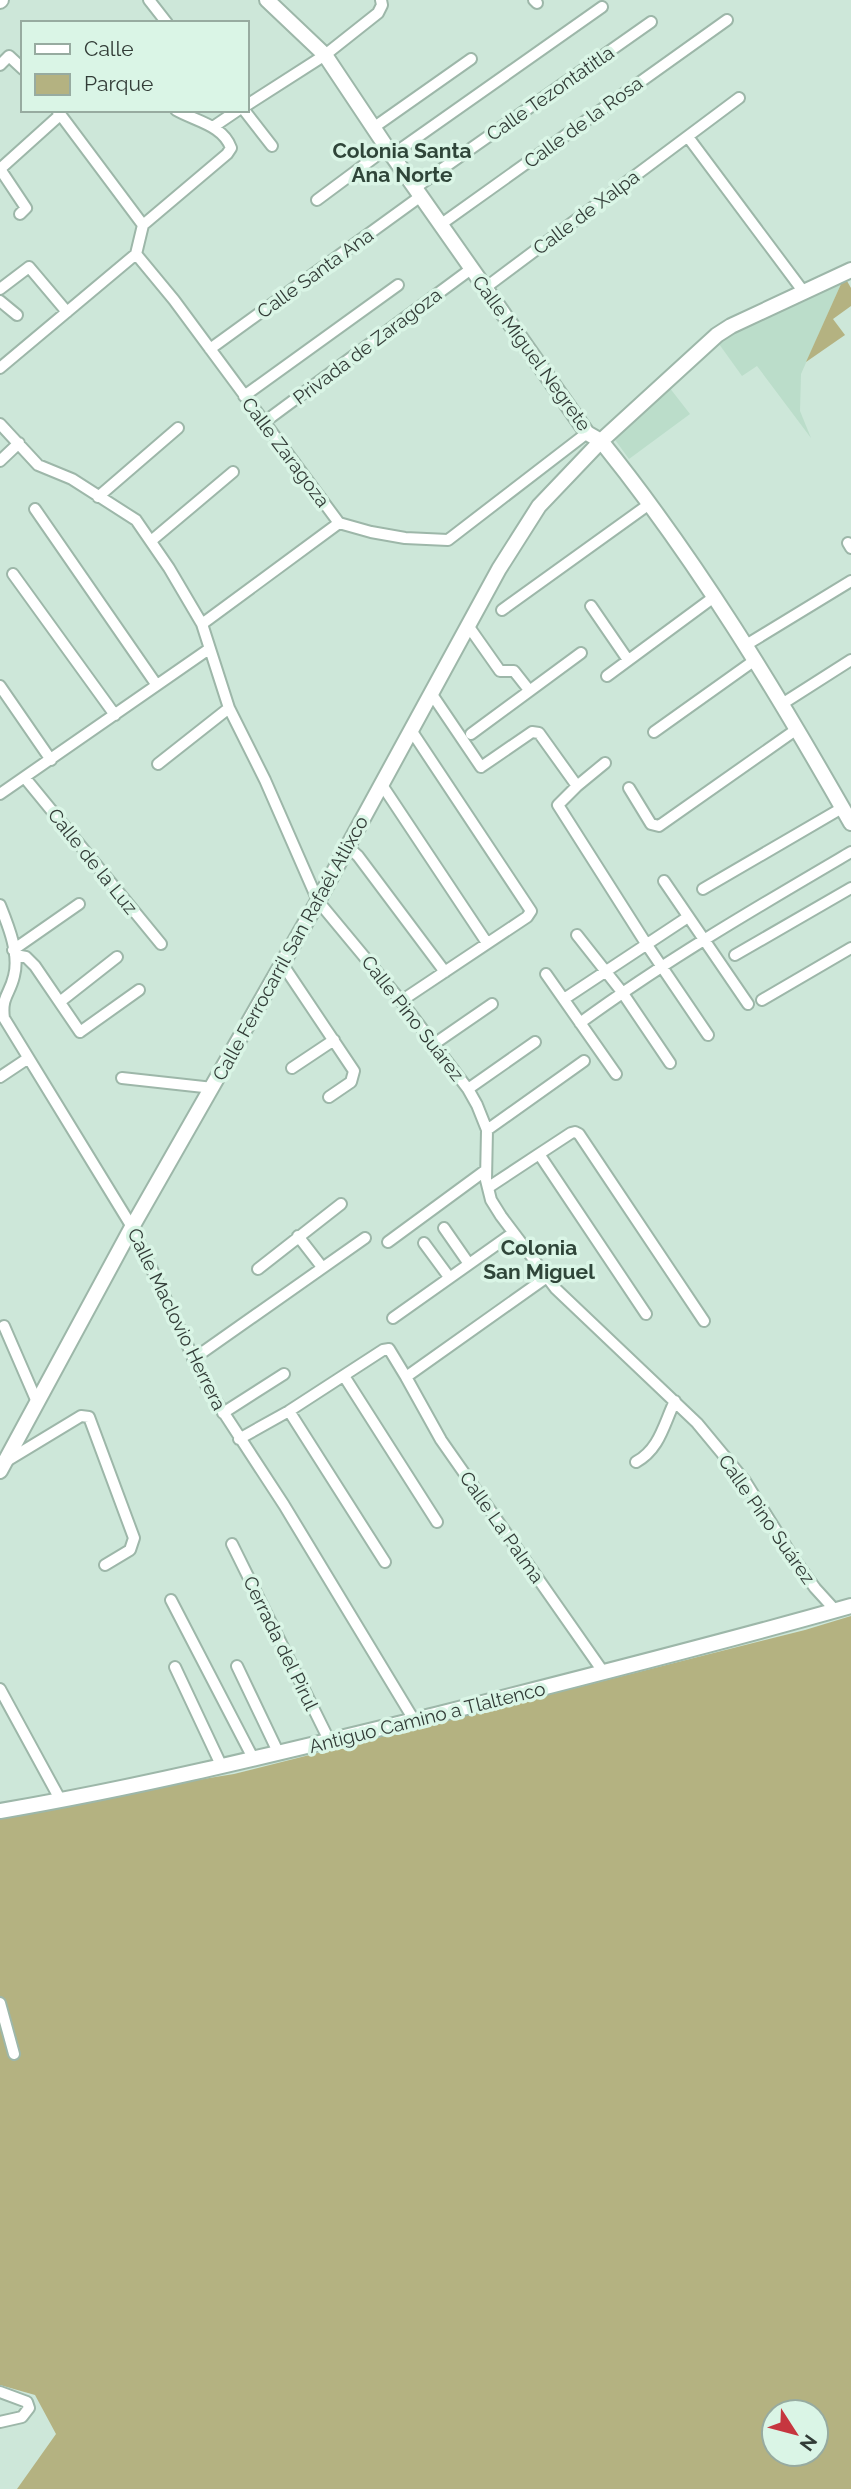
<svg xmlns="http://www.w3.org/2000/svg" width="851" height="2489" viewBox="0 0 851 2489" font-family="Raleway,sans-serif">
<style>
.built{fill:#bbddca}
.green{fill:#b4b281;fill-rule:evenodd}
.lines{fill:none;stroke-linecap:round;stroke-linejoin:round}
.minor-casing{stroke:#9db7a9;stroke-width:14}
.tertiary-casing{stroke:#9db7a9;stroke-width:18}
.minor{stroke:#fff;stroke-width:10}
.tertiary{stroke:#fff;stroke-width:14}
.labels{text-anchor:middle;dominant-baseline:central;stroke-width:7;stroke-linejoin:round;paint-order:stroke}
.street-label{font-size:19px;fill:#323c37;stroke:#daf5e6}
.neighbourhood-label{font-size:21px;font-weight:bold;fill:#2f4539;stroke:#daf5e6}
</style>
<rect width="100%" height="100%" fill="#cde7d9"/>
<path class="built" d="M 841,284 L 801,374 L 800,411 L 811,438 L 757,366 L 742,376 L 719,344 L 733,331 Z
M 669,387 L 690,414 L 629,459 L 613,437 Z"/>
<path class="green" d="M 847,281 L 851,288 L 851,306 L 833,319 L 845,335 L 806,362 L 841,284 Z
M 851,1616 L 851,2489 L 17,2489 L 56,2434 L 35,2395 L 0,2385 L 0,1812 L 234,1774 L 805,1630 ZM 774,2412 L 816,2412 L 816,2454 L 774,2454 Z"/>
<g class="lines">
<g class="minor-casing">
<path id="minor" d="M 149,0 L 167,23
M 534,0 L 537,3
M 0,65 L 9,56 L 23,69
M 247,105 L 325,55 L 378,13 L 382,5 L 381,0
M 57,110 L 143,225
M 244,110 L 272,146
M 213,127 L 238,110
M 373,128 L 471,59
M 688,137 L 803,291
M 392,155 L 602,7
M 415,188 L 651,22
M 317,200 L 387,148
M 20,214 L 26,208 L 0,169 L 60,115
M 440,225 L 727,20
M 136,254 L 174,300 L 339,523 L 371,532 L 405,538 L 448,540 L 587,433
M 485,288 L 739,98
M 0,289 L 29,267 L 67,312
M 0,301 L 17,315
M 210,349 L 421,196
M 0,368 L 136,254 L 143,225 L 227,154 L 231,148 C 223,125 195,121 176,110
M 244,396 L 398,285
M 263,423 L 471,269
M 0,424 L 38,465 L 72,479 L 136,520 L 169,568 L 202,624 L 229,708 L 265,780 L 318,901 L 401,1001 L 468,1089 L 477,1105 L 487,1130 L 486,1180 L 491,1200 L 501,1216 L 556,1289 L 697,1423 L 745,1481 L 792,1556 L 815,1588 L 835,1610
M 0,461 L 19,443
M 98,497 L 178,428
M 35,509 L 156,684
M 151,541 L 233,472
M 848,543 L 851,548
M 13,574 L 115,715
M 591,606 L 628,660
M 502,610 L 648,505
M 202,624 L 339,523
M 469,627 L 500,671 L 514,671 L 529,690
M 746,645 L 851,581
M 607,676 L 714,597
M 0,686 L 51,760
M 431,693 L 481,767 L 532,732 L 539,733 L 577,786
M 782,704 L 851,660
M 654,732 L 755,660
M 471,734 L 581,653
M 605,763 L 577,786 L 558,805 L 647,945 L 708,1035
M 158,764 L 229,708
M 25,778 L 161,944
M 382,785 L 487,943
M 629,788 L 651,824 L 659,826 L 797,729
M 0,794 L 209,649
M 348,847 L 358,856 L 445,972
M 664,881 L 748,1004
M 703,889 L 842,808
M 0,905 C 8,925 20,954 14,976 C 10,994 1,997 4,1018 L 132,1227 L 207,1387 L 284,1505 L 414,1720
M 577,935 L 622,992 L 670,1063
M 13,950 L 79,904
M 15,955 L 26,957 L 35,966 L 80,1032 L 139,990
M 735,955 L 851,888
M 283,965 L 354,1071 L 351,1082 L 329,1097
M 546,974 L 616,1074
M 564,999 L 688,917
M 762,1000 L 851,948
M 61,1001 L 117,957
M 401,1001 L 527,917 L 531,911 L 411,730
M 580,1023 C 666,960 759,906 851,852
M 434,1044 L 492,1004
M 292,1068 L 334,1040
M 0,1077 L 27,1059
M 122,1078 L 213,1088
M 468,1089 L 535,1042
M 487,1130 L 584,1061
M 539,1154 L 571,1133 L 575,1132 L 579,1134 L 704,1321
M 489,1187 L 539,1154 L 646,1314
M 444,1228 L 469,1264
M 298,1236 L 322,1267
M 388,1242 L 486,1170
M 424,1243 L 449,1277
M 258,1269 L 341,1204
M 393,1318 L 513,1233
M 4,1326 L 37,1402
M 193,1359 L 365,1238
M 344,1376 L 437,1522
M 406,1377 L 441,1440 L 604,1673
M 289,1411 L 385,1562
M 223,1413 L 284,1374
M 239,1439 L 289,1411 L 383,1350 L 389,1349 L 406,1377 L 547,1277
M 5,1462 L 81,1416 L 89,1417 L 134,1538 L 130,1550 L 105,1565
M 636,1462 C 660,1449 664,1423 675,1401
M 232,1544 L 330,1742
M 171,1600 L 254,1760
M 237,1666 L 279,1754
M 175,1667 L 222,1767
M 0,1689 L 61,1801
M 0,2003 L 14,2054
M 0,2392 L 27,2402 L 29,2408 L 22,2417 L 0,2422"/>
</g>
<g class="tertiary-casing">
<path id="tertiary" d="M 267,0 L 325,55 L 387,148 L 587,433 L 601,441 C 697,560 776,691 851,823
M 0,1 L 1,0
M 0,1471 L 132,1227 L 318,901 L 499,569 L 539,506 L 601,441 L 717,335 L 731,326 L 851,270
M 0,1811 C 147,1786 291,1750 435,1715 C 574,1680 713,1645 851,1606"/>
</g>
<use href="#minor" class="minor"/>
<use href="#tertiary" class="tertiary"/>
</g>
<g class="labels">
<g class="street-label">
<text transform="translate(550 93) rotate(-35)">Calle Tezontatitla</text>
<text transform="translate(583 122) rotate(-36)">Calle de la Rosa</text>
<text transform="translate(586 212) rotate(-37)">Calle de Xalpa</text>
<text transform="translate(315 273) rotate(-36)">Calle Santa Ana</text>
<text transform="translate(367 346) rotate(-37)">Privada de Zaragoza</text>
<text transform="translate(532 353) rotate(54)">Calle Miguel Negrete</text>
<text transform="translate(286 452) rotate(53)">Calle Zaragoza</text>
<text transform="translate(93 861) rotate(51)">Calle de la Luz</text>
<text transform="translate(290 948) rotate(-61)">Calle Ferrocarril San Rafaél Atlixco</text>
<text transform="translate(413 1018) rotate(52)">Calle Pino Suárez</text>
<text transform="translate(177 1319) rotate(64)">Calle Maclovio Herrera</text>
<text transform="translate(767 1519) rotate(55)">Calle Pino Suárez</text>
<text transform="translate(502 1527) rotate(55)">Calle La Palma</text>
<text transform="translate(281 1643) rotate(64)">Cerrada del Pirul</text>
<text transform="translate(427 1717) rotate(-14)">Antiguo Camino a Tlaltenco</text>
</g>
<g class="neighbourhood-label">
<text x="402" y="150">Colonia Santa<tspan x="402" dy="24">Ana Norte</tspan></text>
<text x="539" y="1247">Colonia<tspan x="539" dy="24">San Miguel</tspan></text>
</g>
</g>
<rect x="21" y="21" width="228" height="91" fill="#daf5e6" stroke="#97aba0" stroke-width="2"/>
<rect x="35" y="44" width="35" height="10" fill="#ffffff" stroke="#97aba0" stroke-width="2"/>
<text x="84" y="56" font-size="21" fill="#323c37">Calle</text>
<rect x="35" y="74" width="35" height="21" fill="#b4b281" stroke="#97aba0" stroke-width="2"/>
<text x="84" y="91" font-size="21" fill="#323c37">Parque</text>
<g transform="translate(795 2433) rotate(126)"><circle r="33" fill="#daf5e6" stroke="#97aba0" stroke-width="2"/>
<path d="M0-5L12 26L0 18L-12 26Z" fill="#c6363f"/>
<text y="-10" font-size="19" font-weight="bold" text-anchor="middle" fill="#323c37">N</text>
</g>
</svg>
